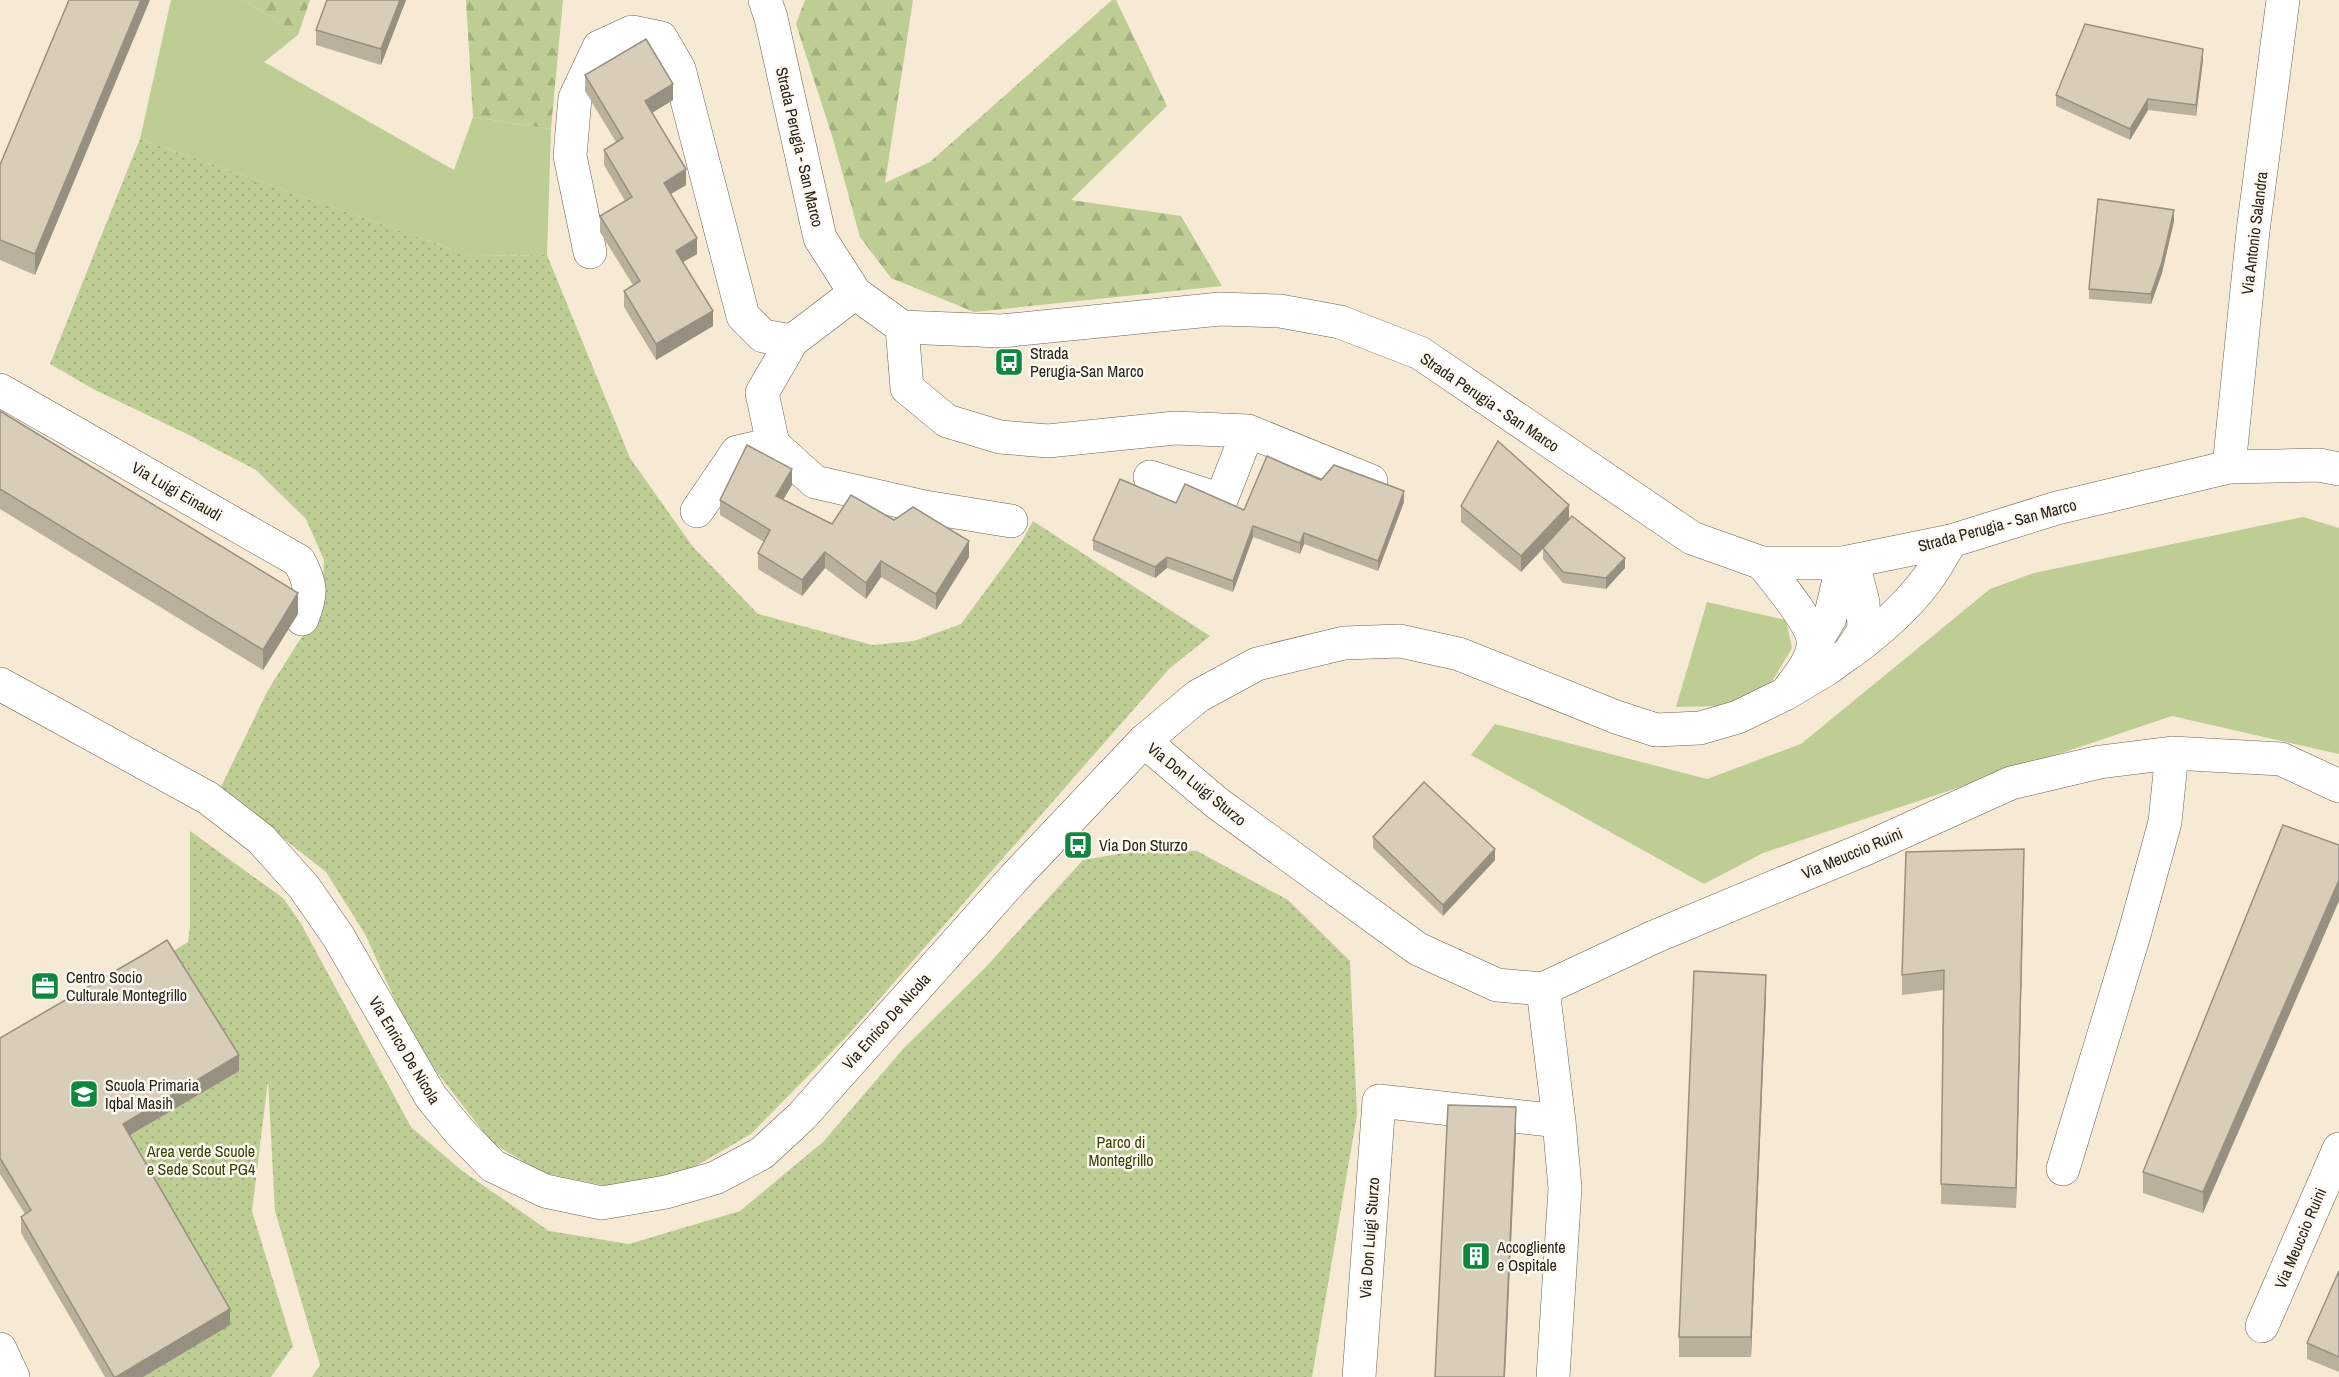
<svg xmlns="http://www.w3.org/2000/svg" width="2339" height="1377" viewBox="0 0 2339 1377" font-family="'Archivo Narrow',sans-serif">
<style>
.grass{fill:#bdcd93}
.forest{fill:url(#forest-firs)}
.park{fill:url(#park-dots)}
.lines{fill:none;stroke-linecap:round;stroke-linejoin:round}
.minor-casing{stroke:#6c614f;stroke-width:34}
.tertiary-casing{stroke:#6c614f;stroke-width:34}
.secondary-casing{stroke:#6c614f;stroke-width:34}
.minor{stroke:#fff;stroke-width:33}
.tertiary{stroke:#fff;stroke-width:33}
.secondary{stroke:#fff;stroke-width:33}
.wall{fill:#bab09e}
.shaded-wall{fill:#979081}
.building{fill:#d8cdb8;stroke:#979081;stroke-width:1.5}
.labels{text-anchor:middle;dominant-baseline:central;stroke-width:5;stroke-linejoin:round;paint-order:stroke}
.street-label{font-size:16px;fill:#27231b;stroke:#fdf8f0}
.poi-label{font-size:16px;fill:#27231b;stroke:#fdf8f0;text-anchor:start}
.park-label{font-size:16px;fill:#354200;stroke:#fdf8f0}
</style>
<defs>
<pattern id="forest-firs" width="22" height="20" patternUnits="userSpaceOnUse" patternTransform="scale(1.5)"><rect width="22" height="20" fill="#bdcd93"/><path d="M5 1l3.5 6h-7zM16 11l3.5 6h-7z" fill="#a2b07e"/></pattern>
<pattern id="park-dots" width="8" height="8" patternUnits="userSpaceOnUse" patternTransform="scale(1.5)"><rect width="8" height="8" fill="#bdcd93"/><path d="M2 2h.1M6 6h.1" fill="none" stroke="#a2b07e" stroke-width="1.8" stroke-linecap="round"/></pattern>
</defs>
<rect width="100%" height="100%" fill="#f6ead5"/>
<path class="grass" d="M 171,0 L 244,0 L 298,35 L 264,62 L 454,170 L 473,117 L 551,129 L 547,255 L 471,256 L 140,139 Z
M 2303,517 L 2339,528 L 2339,754 L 2172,716 L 1763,853 L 1704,884 L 1471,755 L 1495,724 L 1707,779 L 1801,744 L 1990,589 L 2034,573 Z
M 1707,602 L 1786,620 L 1792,648 L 1771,683 L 1723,706 L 1676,707 Z"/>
<path class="forest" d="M 244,0 L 310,0 L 298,35 Z
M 466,0 L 563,0 L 551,129 L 473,117 Z
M 805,0 L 913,0 L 885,183 L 930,162 L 1112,0 L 1116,0 L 1167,106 L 1071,200 L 1181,216 L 1222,286 L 974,312 L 891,278 L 860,237 L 833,139 L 796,24 Z"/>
<path class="park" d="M 140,139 L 471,256 L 547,255 L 630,458 L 693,547 L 758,614 L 872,645 L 914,641 L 961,624 L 1022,541 L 1033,521 L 1210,636 L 1169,669 L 847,1036 L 751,1134 L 689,1170 L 611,1187 L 544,1173 L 492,1143 L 415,1044 L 365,934 L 326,872 L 246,809 L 218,793 L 268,690 L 322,605 L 324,560 L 306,519 L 256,470 L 187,434 L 95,390 L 50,364 Z
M 190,831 L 283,898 L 300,922 L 411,1127 L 461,1170 L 549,1231 L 629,1244 L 740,1211 L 824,1141 L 903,1049 L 984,969 L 1083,860 L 1141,850 L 1197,851 L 1288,900 L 1350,961 L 1357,1115 L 1312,1377 L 312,1377 L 320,1365 L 275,1211 L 268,1080 L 252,1211 L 293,1346 L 271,1377 L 143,1377 L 123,1139 L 167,955 L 188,942 L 190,926 Z"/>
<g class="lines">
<g class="minor-casing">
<path id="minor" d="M 590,252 L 570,156 L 575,98 L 599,47 L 632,32 L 661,38 L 679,69 L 743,316 L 763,336 L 792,341
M 855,293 L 792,341 L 762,393 L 773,444 L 815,482 L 925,507 L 1011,521
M 902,327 L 907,388 L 947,421 L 1000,437 L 1048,441 L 1175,428 L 1248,431 L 1371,481
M 0,390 L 299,561 C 312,585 312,594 302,619
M 2229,467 L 2253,231 L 2283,0
M 1150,477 L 1221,500 L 1248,431
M 697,511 L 737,452 L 773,444
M 1144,741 L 1217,803 L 1418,949 L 1497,985 L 1543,989 L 1559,1121 L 1565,1188 L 1553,1377
M 1543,989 L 1654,937 L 1865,849 L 2011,783 L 2100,762 L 2172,753 L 2281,759 L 2339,786
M 2063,1169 L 2134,935 L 2165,822 L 2172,753
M 2262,1326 L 2339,1149
M 0,1349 L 13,1377
M 1359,1377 L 1379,1101 L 1559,1121"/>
</g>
<g class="tertiary-casing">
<path id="tertiary" d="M 1762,563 C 1775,580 1816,626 1813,646 C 1811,663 1797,678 1788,691
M 1814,645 L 1830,618 L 1843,563
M 1851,652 C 1879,631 1905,609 1926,581 C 1935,569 1943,554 1951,541
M 0,684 L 208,798 L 261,839 L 304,887 L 338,936 L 431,1097 L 459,1131 L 493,1166 L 545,1191 L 602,1203 L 666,1192 L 715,1178 L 762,1153 L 802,1116 L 1014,878 L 1144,741 L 1198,696 L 1257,664 L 1344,643 L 1400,641 L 1459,654 L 1616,717 L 1656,730 L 1700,728 L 1738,717 L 1785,694 L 1827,669 L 1849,653 L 1864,630 L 1863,602 L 1857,579 L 1843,563"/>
</g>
<g class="secondary-casing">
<path id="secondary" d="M 765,0 L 771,18 L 820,238 L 855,293 L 902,327 L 1001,331 L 1220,309 L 1280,311 L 1340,322 L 1420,353 L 1692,538 L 1762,563 L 1843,563 L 1951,541 L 2057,508 L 2229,467 L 2319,465 L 2339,469"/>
</g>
<use href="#minor" class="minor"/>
<use href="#tertiary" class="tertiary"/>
<use href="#secondary" class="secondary"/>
</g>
<path class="wall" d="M 69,0 L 35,275 L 0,260 L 0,165 Z
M 327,0 L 406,0 L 381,65 L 316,45 L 316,30 Z
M 2203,60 L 2196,116 L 2148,110 L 2130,140 L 2056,106 L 2056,95 Z
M 585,75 L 673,100 L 652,113 L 686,185 L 671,194 L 697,254 L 683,262 L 713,326 L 656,360 L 624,307 L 624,291 L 633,285 L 600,232 L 600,216 L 625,201 L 604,165 L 604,150 L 616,142 L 585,91 Z
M 2174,221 L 2162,273 L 2151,304 L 2089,299 L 2089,289 Z
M 0,411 L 298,614 L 263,670 L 0,509 Z
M 1321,480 L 1404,502 L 1378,571 L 1304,544 L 1300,554 L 1253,537 L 1233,592 L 1167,568 L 1155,578 L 1093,550 L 1093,540 L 1176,503 L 1244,510 Z
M 792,485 L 783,499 L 832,524 L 894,520 L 969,557 L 936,610 L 881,577 L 866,599 L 825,568 L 802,596 L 758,569 L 758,553 L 764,542 L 720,515 L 720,500 Z
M 1461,506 L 1569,519 L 1625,568 L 1606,589 L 1563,583 L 1543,559 L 1543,549 L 1521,572 L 1461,522 Z
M 1373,837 L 1495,860 L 1443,916 L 1373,848 Z
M 2339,845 L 2203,1213 L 2143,1193 L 2143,1172 Z
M 2024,869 L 2016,1208 L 1941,1204 L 1943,990 L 1902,995 L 1902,975 Z
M 1766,995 L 1751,1357 L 1679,1357 L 1679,1337 Z
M 0,1038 L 239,1071 L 130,1135 L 230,1325 L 143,1377 L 105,1377 L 21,1233 L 21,1217 L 25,1214 L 0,1174 Z
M 2339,1271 L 2339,1372 L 2307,1359 L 2307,1343 Z"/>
<path class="shaded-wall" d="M 141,0 L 150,0 L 35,275 L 35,254 Z
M 400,0 L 406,0 L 381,65 L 381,49 Z
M 2203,49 L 2203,60 L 2196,116 L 2196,105 Z
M 673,84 L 673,100 L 645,117 L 645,101 Z
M 2148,99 L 2148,110 L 2130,140 L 2130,129 Z
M 686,169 L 686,185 L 664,198 L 664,183 Z
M 2174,210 L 2174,221 L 2162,273 L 2151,304 L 2151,294 Z
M 697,238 L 697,254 L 676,266 L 676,251 Z
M 713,311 L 713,326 L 656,360 L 656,344 Z
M 792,469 L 792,485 L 776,512 L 776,496 Z
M 1404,491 L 1404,502 L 1378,571 L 1378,561 Z
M 1569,505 L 1569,520 L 1521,572 L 1521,556 Z
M 1253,526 L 1253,537 L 1233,592 L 1233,581 Z
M 1304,533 L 1304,544 L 1300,554 L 1300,543 Z
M 969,541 L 969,557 L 936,610 L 936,594 Z
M 825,552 L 825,568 L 802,596 L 802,580 Z
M 1167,557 L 1167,568 L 1155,578 L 1155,567 Z
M 1625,558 L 1625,568 L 1606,589 L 1606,578 Z
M 881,561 L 881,577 L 866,599 L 866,583 Z
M 298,593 L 298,614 L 263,670 L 263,650 Z
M 1495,849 L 1495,860 L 1443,916 L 1443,905 Z
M 2024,849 L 2024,869 L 2016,1208 L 2016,1188 Z
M 2339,880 L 2339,901 L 2203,1213 L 2203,1192 Z
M 1766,975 L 1766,995 L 1751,1357 L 1751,1337 Z
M 239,1055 L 239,1071 L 123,1139 L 123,1124 Z
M 1516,1107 L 1516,1135 L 1505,1377 L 1504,1377 Z
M 230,1309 L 230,1325 L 143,1377 L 116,1377 Z"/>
<path class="building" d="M 69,0 L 141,0 L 35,254 L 0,240 L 0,165 Z
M 327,0 L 400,0 L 381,49 L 316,30 Z
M 2085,24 L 2203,49 L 2196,105 L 2148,99 L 2130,129 L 2056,95 Z
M 646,39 L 673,84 L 645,101 L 686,169 L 664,183 L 697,238 L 676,251 L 713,311 L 656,344 L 624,291 L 640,281 L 600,216 L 632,197 L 604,150 L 623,138 L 585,75 Z
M 2098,199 L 2174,210 L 2162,262 L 2151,294 L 2089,289 Z
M 0,411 L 298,593 L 263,650 L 0,489 Z
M 1498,441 L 1569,505 L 1521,556 L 1461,506 Z
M 747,445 L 792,469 L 776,496 L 832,524 L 851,495 L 894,520 L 913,507 L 969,541 L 936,594 L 881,561 L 866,583 L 825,552 L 802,580 L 758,553 L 770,530 L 720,500 Z
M 1267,456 L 1321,480 L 1334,465 L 1404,491 L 1378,561 L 1304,533 L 1300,543 L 1253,526 L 1233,581 L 1167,557 L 1155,567 L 1093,540 L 1120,479 L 1176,503 L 1185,484 L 1244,510 Z
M 1572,516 L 1625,558 L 1606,578 L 1563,572 L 1543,548 Z
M 1424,782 L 1495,849 L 1443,905 L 1373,837 Z
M 2283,825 L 2339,845 L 2339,880 L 2203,1192 L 2143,1172 Z
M 2024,849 L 2016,1188 L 1941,1184 L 1944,970 L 1902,975 L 1906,852 Z
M 167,940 L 239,1055 L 123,1124 L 230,1309 L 116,1377 L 114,1377 L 21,1217 L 31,1210 L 0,1158 L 0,1038 L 148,952 Z
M 1694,971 L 1766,975 L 1751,1337 L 1679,1337 Z
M 1448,1105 L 1516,1107 L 1504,1377 L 1435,1377 Z
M 2339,1271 L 2339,1357 L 2307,1343 Z"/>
<defs>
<g id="bus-square" transform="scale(1.5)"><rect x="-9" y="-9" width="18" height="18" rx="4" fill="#0f8740" stroke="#fdf8f0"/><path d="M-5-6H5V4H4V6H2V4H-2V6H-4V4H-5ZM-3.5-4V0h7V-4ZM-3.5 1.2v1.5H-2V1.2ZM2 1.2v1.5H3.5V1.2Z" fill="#fff"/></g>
<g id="office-square" transform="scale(1.5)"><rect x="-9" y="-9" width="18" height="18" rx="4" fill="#0f8740" stroke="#fdf8f0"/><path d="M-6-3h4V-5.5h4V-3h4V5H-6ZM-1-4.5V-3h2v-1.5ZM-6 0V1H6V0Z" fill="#fff"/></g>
<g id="school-square" transform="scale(1.5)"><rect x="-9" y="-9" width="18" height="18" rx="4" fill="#0f8740" stroke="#fdf8f0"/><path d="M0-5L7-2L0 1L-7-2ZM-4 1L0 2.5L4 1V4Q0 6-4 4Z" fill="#fff"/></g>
<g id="building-square" transform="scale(1.5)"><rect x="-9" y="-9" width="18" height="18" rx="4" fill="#0f8740" stroke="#fdf8f0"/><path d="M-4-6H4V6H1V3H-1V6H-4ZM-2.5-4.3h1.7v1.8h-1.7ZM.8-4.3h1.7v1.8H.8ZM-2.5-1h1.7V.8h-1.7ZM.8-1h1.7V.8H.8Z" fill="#fff"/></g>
</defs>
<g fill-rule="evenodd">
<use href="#bus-square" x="1009" y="362"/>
<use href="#bus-square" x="1078" y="845"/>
<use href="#office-square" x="45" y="986"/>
<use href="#school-square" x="84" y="1094"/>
<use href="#building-square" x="1476" y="1256"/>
</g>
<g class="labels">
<g class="street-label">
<text transform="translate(800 147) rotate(77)">Strada Perugia - San Marco</text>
<text transform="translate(2254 233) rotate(-83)">Via Antonio Salandra</text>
<text transform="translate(1490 402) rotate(34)">Strada Perugia - San Marco</text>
<text transform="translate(177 491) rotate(30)">Via Luigi Einaudi</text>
<text transform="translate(1997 525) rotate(-15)">Strada Perugia - San Marco</text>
<text transform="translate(1197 784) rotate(39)">Via Don Luigi Sturzo</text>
<text transform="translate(1852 853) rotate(-23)">Via Meuccio Ruini</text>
<text transform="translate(886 1021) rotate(-48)">Via Enrico De Nicola</text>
<text transform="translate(405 1050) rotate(59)">Via Enrico De Nicola</text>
<text transform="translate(1369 1238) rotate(-86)">Via Don Luigi Sturzo</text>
<text transform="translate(2300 1238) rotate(-67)">Via Meuccio Ruini</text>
</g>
<g class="poi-label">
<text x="1030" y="353">Strada<tspan x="1030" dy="18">Perugia-San Marco</tspan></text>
<text x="1099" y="845">Via Don Sturzo</text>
<text x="66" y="977">Centro Socio<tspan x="66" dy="18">Culturale Montegrillo</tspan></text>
<text x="105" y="1085">Scuola Primaria<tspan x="105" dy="18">Iqbal Masih</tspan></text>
<text x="1497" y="1247">Accogliente<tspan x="1497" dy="18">e Ospitale</tspan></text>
</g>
<g class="park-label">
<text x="1121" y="1142">Parco di<tspan x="1121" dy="18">Montegrillo</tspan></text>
<text x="201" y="1151">Area verde Scuole<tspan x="201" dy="18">e Sede Scout PG4</tspan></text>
</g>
</g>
</svg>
